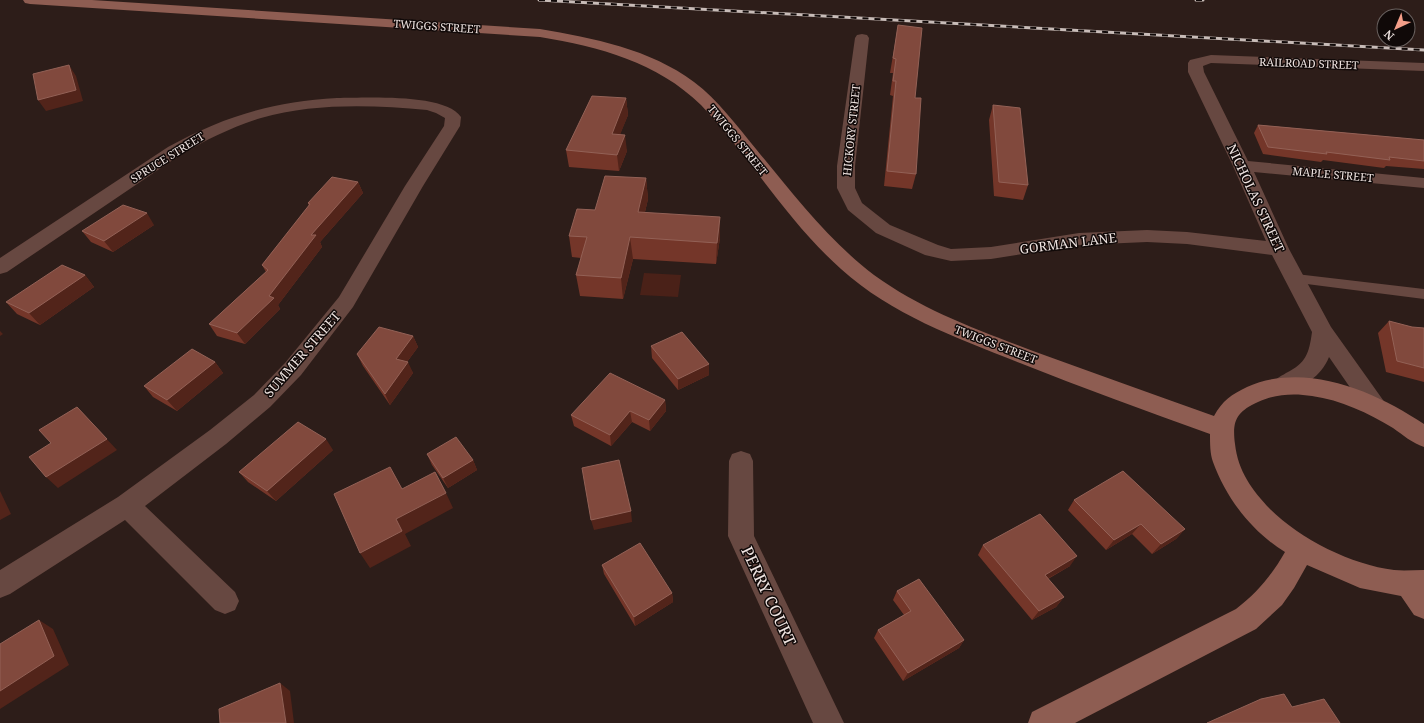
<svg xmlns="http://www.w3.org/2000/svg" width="1424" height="723" viewBox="0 0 1424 723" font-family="'Noto Serif',serif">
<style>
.green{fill:#4a2118}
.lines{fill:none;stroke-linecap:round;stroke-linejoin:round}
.lane{fill:#674841;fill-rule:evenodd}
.street{fill:#674841;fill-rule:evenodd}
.secondary{fill:#8e5d52;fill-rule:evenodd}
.rail-casing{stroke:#c8bcb8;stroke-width:3}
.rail{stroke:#100908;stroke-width:2;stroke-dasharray:6;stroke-linecap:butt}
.wall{fill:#743629}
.shaded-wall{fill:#52241a}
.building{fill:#81493d;stroke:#936156}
.labels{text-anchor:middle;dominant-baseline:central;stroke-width:3;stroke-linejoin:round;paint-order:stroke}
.far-street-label{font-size:11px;fill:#efe4e1;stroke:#100908}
.street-label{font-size:13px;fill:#efe4e1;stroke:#100908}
.near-street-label{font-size:16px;fill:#efe4e1;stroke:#100908}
</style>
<rect width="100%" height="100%" fill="#2d1d19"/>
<path class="green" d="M 644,273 L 681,275 L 678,297 L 640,295 Z"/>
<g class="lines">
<path class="lane" d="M 1296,274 L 1424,289 L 1424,299 L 1291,282 L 1289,279 L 1291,276 Z"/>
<path class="street" d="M 862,34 L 867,35 L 869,38 L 855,166 L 855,188 L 862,203 L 890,225 L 938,245 L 951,249 L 991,247 L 1079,233 L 1147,230 L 1187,232 L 1266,241 L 1233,166 L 1188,72 L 1188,63 L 1190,60 L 1211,55 L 1424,63 L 1424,71 L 1211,63 L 1203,66 L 1204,72 L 1248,161 L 1424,178 L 1424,188 L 1254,172 L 1289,249 L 1331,327 L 1383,400 L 1387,406 L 1383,412 L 1375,415 L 1367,412 L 1329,357 C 1321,377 1303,387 1283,394 L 1275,391 L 1272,385 C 1275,378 1280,377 1286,373 C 1306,363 1309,354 1312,332 L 1272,255 L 1187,244 L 1147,242 L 1079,245 L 991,259 L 951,261 L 925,255 L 876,233 L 848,210 L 837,188 L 837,166 L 855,38 L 857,35 Z
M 337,98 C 365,98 445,93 461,117 L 460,126 L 423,186 L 353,307 L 301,375 L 270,407 L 226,444 L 145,506 L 235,592 L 239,601 L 235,610 L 225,614 L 215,610 L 125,520 L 10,594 L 0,598 L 0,570 L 118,497 L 210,430 L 254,395 L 285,363 L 339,297 L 405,186 L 444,126 L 445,118 L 436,113 L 427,110 C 373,105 313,103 261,118 C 232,127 206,140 180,155 L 7,272 L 0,274 L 0,258 L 168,147 C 225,116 272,102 337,98 Z
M 741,451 L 750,454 L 753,461 L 754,536 L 844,723 L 813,723 L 728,536 L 729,461 L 732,454 Z"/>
<path class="secondary" d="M 23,0 L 92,0 L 540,29 C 593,38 650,49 694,82 C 718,100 737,126 756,149 C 793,194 828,240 874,275 C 922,310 978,330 1033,351 C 1093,373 1153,394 1214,416 C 1222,401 1232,394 1247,387 C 1305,361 1375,391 1424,424 L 1424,447 C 1412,443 1403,435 1393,428 C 1368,413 1341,400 1312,396 C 1294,393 1275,394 1258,402 C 1236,412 1232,421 1235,444 C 1238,471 1252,490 1270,509 C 1300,539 1352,565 1394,570 C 1404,571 1414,570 1424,570 L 1424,619 L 1414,615 L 1401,596 L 1360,588 L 1307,565 L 1294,588 L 1282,605 L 1256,629 L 1075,723 L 1028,723 L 1032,712 L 1236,609 C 1257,593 1272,575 1285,552 C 1252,532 1226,498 1213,462 C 1210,454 1210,443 1210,434 C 1146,411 1083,388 1020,363 C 957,338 892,315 841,269 C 787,221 751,158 701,105 C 657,62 600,47 540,37 L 30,4 L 25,3 Z"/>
<g class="rail-casing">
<path id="rail" d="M 539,0 L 1424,50
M 1196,0 L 1203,0"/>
</g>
<use href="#rail" class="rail"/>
</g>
<path class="wall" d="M 898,25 L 915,98 L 916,174 L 912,189 L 884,186 L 893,96 L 890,95 L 893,73 L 890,73 Z
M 626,98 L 628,115 L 620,134 L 627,151 L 619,171 L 569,167 L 566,150 Z
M 993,105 L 1028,185 L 1023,200 L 994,196 L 989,120 Z
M 1258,125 L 1424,140 L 1424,169 L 1386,166 L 1384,168 L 1323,160 L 1321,162 L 1263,154 L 1254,133 Z
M 646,178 L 648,199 L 645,212 L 720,238 L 716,264 L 633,259 L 623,299 L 580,296 L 576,275 L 581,258 L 572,257 L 569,236 L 595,210 Z
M 358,182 L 363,193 L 320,242 L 322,247 L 278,305 L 280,309 L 245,344 L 217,336 L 209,324 L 266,272 L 262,265 L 309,206 L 308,203 Z
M 154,225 L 113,252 L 91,242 L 82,231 Z
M 85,275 L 94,287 L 40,325 L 17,314 L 6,302 Z
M 1389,321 L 1412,327 L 1424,328 L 1424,382 L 1386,372 L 1378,333 Z
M 413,336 L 418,347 L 407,362 L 413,373 L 390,405 L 363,366 L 357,354 Z
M 651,346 L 709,364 L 709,375 L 678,390 L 652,358 Z
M 215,362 L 223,373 L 177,411 L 153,397 L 144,386 Z
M 665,400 L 666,411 L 650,431 L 632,422 L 611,446 L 574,426 L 571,415 Z
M 333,450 L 276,501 L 248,482 L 239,472 Z
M 427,454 L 473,460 L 477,470 L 448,488 L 432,465 Z
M 1074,500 L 1185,529 L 1176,539 L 1152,554 L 1132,534 L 1106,550 L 1068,510 Z
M 983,545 L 1070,566 L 1048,579 L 1064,597 L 1056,607 L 1032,620 L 978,555 Z
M 602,565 L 672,593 L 673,602 L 635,626 L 604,574 Z
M 897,591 L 964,640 L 959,648 L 903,681 L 874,638 L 878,630 L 904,615 L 893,600 Z"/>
<path class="shaded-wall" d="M 69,65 L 76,76 L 83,101 L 46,111 L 38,100 Z
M 626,98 L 628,115 L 614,150 L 612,134 Z
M 625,135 L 627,151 L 619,171 L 617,155 Z
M 646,178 L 648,199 L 640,233 L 638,212 Z
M 358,182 L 363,193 L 320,242 L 322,247 L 278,305 L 280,309 L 245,344 L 237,333 L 269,296 L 311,235 Z
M 147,213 L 154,225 L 113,252 L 104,241 Z
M 720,217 L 720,238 L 716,264 L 717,243 Z
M 630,237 L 633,259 L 623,299 L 621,278 Z
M 85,275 L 94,287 L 40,325 L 29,313 Z
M 0,331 L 3,334 L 0,336 Z
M 413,336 L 418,347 L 401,370 L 396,359 Z
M 215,362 L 223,373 L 177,411 L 167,400 Z
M 408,362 L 413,373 L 390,405 L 385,394 Z
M 709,364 L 709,375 L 678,390 L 678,379 Z
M 665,400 L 666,411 L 650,431 L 649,420 Z
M 77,407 L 117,450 L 58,488 L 46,477 Z
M 630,411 L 632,422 L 611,446 L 610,435 Z
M 326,439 L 333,450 L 276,501 L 267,491 Z
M 473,460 L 477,470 L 448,488 L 443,478 Z
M 0,491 L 11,514 L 0,520 Z
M 446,493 L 453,508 L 405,534 L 411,546 L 370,568 L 360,553 L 396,519 Z
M 631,511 L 632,522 L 594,530 L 591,520 Z
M 1141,524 L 1132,534 L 1106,550 L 1114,540 Z
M 1185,529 L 1176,539 L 1152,554 L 1161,544 Z
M 1077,556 L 1070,566 L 1038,584 L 1045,575 Z
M 672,593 L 673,602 L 635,626 L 634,617 Z
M 1064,597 L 1056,607 L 1032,620 L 1039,611 Z
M 39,620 L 53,629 L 69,665 L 0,709 L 0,691 Z
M 964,640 L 959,648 L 903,681 L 908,673 Z
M 280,683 L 290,691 L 294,723 L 286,723 Z"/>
<path class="building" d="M 898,25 L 922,28 L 915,98 L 921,98 L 916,174 L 887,171 L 896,81 L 893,81 L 896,59 L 893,58 Z
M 69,65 L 76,90 L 38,100 L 33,74 Z
M 592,96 L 626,98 L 612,134 L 625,135 L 617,155 L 566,150 Z
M 993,105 L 1020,108 L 1028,185 L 999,182 Z
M 1258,125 L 1424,140 L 1424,161 L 1389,157 L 1390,160 L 1326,152 L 1327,154 L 1268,147 Z
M 605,176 L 646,178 L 638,212 L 720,217 L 717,243 L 630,237 L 621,278 L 576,275 L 587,237 L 569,236 L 577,209 L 595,210 Z
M 332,177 L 358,182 L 311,235 L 316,235 L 269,296 L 274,298 L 237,333 L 209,324 L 268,270 L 262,265 L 310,204 L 308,203 Z
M 123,205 L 147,213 L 104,241 L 82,231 Z
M 62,265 L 85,275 L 29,313 L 6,302 Z
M 1389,321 L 1412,327 L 1424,328 L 1424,368 L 1397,361 Z
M 379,327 L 413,336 L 396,359 L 408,362 L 385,394 L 357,354 Z
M 682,332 L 709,364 L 678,379 L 651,346 Z
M 192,349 L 215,362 L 167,400 L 144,386 Z
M 610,373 L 665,400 L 649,420 L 630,411 L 610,435 L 571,415 Z
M 77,407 L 107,439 L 46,477 L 29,457 L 51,443 L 39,430 Z
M 298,422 L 326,439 L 267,491 L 239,472 Z
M 456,437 L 473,460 L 443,478 L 427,454 Z
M 619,460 L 631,511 L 591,520 L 582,468 Z
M 390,467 L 402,489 L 435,472 L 446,493 L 396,519 L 402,531 L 360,553 L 334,494 Z
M 1123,471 L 1185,529 L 1161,544 L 1141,524 L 1114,540 L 1074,500 Z
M 1040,514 L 1077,556 L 1045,575 L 1064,597 L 1039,611 L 983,545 Z
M 640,543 L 672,593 L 634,617 L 602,565 Z
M 919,579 L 964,640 L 908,673 L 878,630 L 911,611 L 897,591 Z
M 39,620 L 54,656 L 0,691 L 0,644 Z
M 280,683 L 286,723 L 220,723 L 219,709 Z
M 1284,694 L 1292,707 L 1324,699 L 1340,723 L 1207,723 L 1261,699 Z"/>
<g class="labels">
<g class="far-street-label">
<text transform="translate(437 26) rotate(4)">TWIGGS STREET</text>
<text transform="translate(1309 63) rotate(2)">RAILROAD STREET</text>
<text transform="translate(851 130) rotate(-84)">HICKORY STREET</text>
<text transform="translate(738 140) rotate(51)">TWIGGS STREET</text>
<text transform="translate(167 157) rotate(-32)">SPRUCE STREET</text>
<text transform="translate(1333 174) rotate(5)">MAPLE STREET</text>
<text transform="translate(996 344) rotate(21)">TWIGGS STREET</text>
</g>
<g class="street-label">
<text transform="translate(1256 198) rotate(65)">NICHOLAS STREET</text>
<text transform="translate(1068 243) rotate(-7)">GORMAN LANE</text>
<text transform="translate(302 354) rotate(-49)">SUMMER STREET</text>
</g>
<g class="near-street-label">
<text transform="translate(769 596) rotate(65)">PERRY COURT</text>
</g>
</g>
<g transform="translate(1396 28) rotate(224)"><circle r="19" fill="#100908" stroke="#69615f"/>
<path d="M0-3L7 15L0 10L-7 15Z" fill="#f49e89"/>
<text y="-6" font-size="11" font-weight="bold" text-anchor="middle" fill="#efe4e1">N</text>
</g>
</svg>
